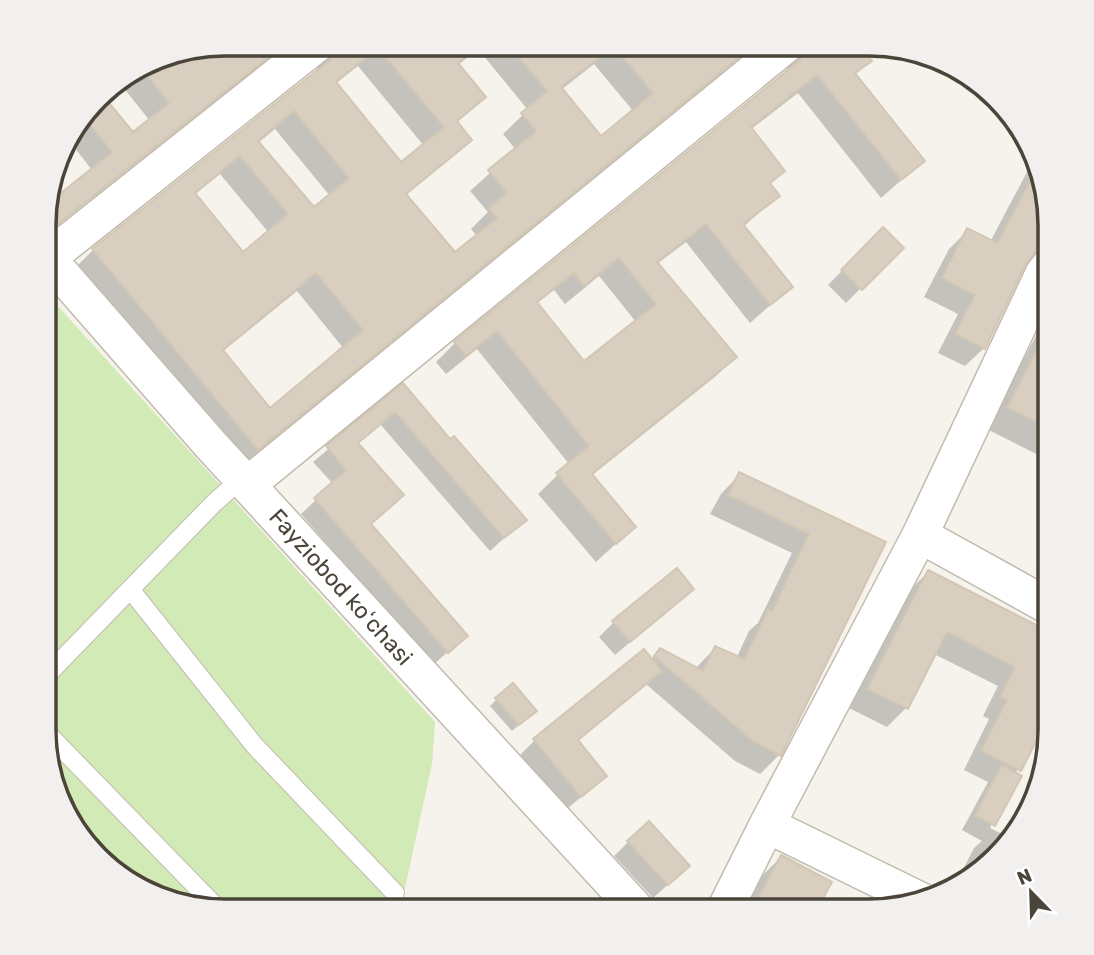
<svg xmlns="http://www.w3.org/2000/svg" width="1094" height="955" viewBox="0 0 1094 955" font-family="Rubik,sans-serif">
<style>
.green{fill:#d2eab5}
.shadow{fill:#0003;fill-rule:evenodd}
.building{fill:#d8cfc1;stroke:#d3c7b4;stroke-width:2;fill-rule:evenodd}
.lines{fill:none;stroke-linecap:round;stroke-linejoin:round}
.lane-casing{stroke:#c2bbae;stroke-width:20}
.street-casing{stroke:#c2bbae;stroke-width:38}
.lane{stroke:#fff;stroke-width:18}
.street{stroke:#fff;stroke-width:35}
.labels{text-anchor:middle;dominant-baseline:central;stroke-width:5;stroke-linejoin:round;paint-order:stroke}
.street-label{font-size:23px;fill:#4b4439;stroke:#fff}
.rim{fill:none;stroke:#4b4439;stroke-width:3.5}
</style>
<rect width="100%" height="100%" fill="#f6f3ec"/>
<path class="green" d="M 45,292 L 435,722 L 432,764 L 400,911 L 225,911 L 155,897 L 96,858 L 58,800 L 44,743 Z"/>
<path class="shadow" d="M 225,44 L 290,44 L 283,47 L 45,236 L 45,208 L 92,170 L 67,138 L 100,95 L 132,134 L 150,121 L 118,81 L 166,53 Z
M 304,44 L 760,44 L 753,47 L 238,468 L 74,269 L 93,250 L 317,72 L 318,60 ZM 478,49 L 528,110 L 503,134 L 516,150 L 470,191 L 488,212 L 471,229 L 477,236 L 454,255 L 405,195 L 450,159 L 469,140 L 456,123 L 484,97 L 458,65 ZM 594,64 L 634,112 L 601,138 L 561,90 ZM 358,66 L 424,146 L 401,164 L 335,84 ZM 275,129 L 330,196 L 313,210 L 258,143 ZM 220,174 L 269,233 L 243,254 L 194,195 ZM 297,291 L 344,349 L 269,410 L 222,352 Z
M 775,44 L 858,44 L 869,61 L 855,75 L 923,161 L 881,198 L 798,93 L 750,130 L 783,171 L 769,185 L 778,196 L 743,227 L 791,287 L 750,323 L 686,242 L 657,264 L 735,357 L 716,376 L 591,476 L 634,527 L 596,562 L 538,494 L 569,464 L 477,349 L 446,374 L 436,362 L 455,343 L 787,72 L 789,61 ZM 599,276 L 636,322 L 584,364 L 536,304 L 554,290 L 565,304 Z
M 1035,157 L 1050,212 L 1050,253 L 1036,246 L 1023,265 L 984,348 L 965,366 L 938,353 L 958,314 L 924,297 L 949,249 L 968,230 L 990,242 Z
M 883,230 L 901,248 L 846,303 L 828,285 Z
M 1050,309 L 1050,461 L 987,429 Z
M 403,386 L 450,441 L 524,520 L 490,551 L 380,424 L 357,444 L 369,525 L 451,649 L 433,665 L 301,514 L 333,484 L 313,462 Z
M 740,474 L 883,543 L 779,755 L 760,774 L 735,761 L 646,684 L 577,741 L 605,776 L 566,810 L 520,755 L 534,741 L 650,660 L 660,650 L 695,669 L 715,648 L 737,657 L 749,631 L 758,623 L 792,553 L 710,514 L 721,494 Z
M 928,572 L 1050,637 L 1050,730 L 1048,742 L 1037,736 L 1015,774 L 990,828 L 1011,838 L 997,859 L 954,887 L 974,848 L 982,841 L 962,830 L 988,782 L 964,770 L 989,719 L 983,716 L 998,686 L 934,654 L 906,708 L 887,727 L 849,708 L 909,591 Z
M 692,589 L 615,655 L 599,637 L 614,622 Z
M 497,699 L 528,717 L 512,731 L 490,706 Z
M 628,842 L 673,880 L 653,898 L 614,856 Z
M 781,857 L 814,911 L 743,911 L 761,877 Z"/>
<path class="building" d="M 225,44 L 285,44 L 45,234 L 45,206 L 112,152 L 83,116 L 101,93 L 133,132 L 169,103 L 141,68 L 166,53 Z
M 337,44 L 482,44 L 458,63 L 486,97 L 457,121 L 472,140 L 406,194 L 455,252 L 497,218 L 489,208 L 507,193 L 488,170 L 536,131 L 521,113 L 547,91 L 508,44 L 755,44 L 258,450 L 92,249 L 330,60 L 335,52 ZM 614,46 L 653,93 L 601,136 L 561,87 ZM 378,48 L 444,127 L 401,162 L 336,82 ZM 294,111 L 349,178 L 314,207 L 258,141 ZM 240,156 L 288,214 L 243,252 L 195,193 ZM 316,273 L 363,330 L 270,408 L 223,350 Z
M 807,44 L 859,44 L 872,61 L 855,73 L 925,161 L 901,180 L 817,75 L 751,127 L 785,171 L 770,183 L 780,196 L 743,224 L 793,287 L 770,305 L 706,224 L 657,262 L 737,357 L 592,474 L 636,527 L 616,544 L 556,473 L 589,446 L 497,331 L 466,356 L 454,342 L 800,60 L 805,52 ZM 619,258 L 656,304 L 584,361 L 537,302 L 574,273 L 584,286 Z
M 1038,167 L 1050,212 L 1050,224 L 1035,252 L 1025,265 L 985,349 L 955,334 L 975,295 L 942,278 L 967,228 L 997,243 Z
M 883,227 L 904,248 L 862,290 L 841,270 Z
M 1050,325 L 1050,429 L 1007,407 Z
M 403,383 L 450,439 L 454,436 L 527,520 L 504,538 L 395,412 L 358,443 L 404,495 L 371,524 L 468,636 L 448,653 L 314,498 L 346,470 L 326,446 Z
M 739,472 L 886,542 L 781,756 L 754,742 L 654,656 L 660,648 L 703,671 L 715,646 L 744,659 L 768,610 L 772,611 L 809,534 L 728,495 Z
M 677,568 L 694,589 L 630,642 L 612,621 Z
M 928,570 L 1050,632 L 1050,714 L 1021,771 L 981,751 L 1007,700 L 1000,697 L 1015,667 L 947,632 L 908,709 L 867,689 Z
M 644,649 L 662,671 L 578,740 L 607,776 L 581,797 L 533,739 Z
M 513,683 L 537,711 L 519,725 L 495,698 Z
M 1002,765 L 1022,776 L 995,826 L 975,815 Z
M 649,821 L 690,866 L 668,885 L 627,841 Z
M 781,855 L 832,882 L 816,911 L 751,911 Z"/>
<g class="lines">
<g class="lane-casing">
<path id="lane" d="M 130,589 L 254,745 L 395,893
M 44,678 L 214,503 L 242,478
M 44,730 L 219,910"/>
</g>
<g class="street-casing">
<path id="street" d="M 45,255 L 210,444 L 638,911
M 48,258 L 317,44
M 247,485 L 787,44
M 920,535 L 1050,607
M 767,825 L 920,535 L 1043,274 L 1050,265
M 724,911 L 767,825 L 922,901"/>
</g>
<use href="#lane" class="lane"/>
<use href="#street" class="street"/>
</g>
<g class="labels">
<g class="street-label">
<text transform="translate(341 587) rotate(48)">Fayziobod koʻchasi</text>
</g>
</g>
<path d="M0 0H1094V955H0ZM225 56H869A169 169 0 0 1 1038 225V730A169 169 0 0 1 869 899H225A169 169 0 0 1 56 730V225A169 169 0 0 1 225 56Z" fill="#f1f0ef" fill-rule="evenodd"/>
<path class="rim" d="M225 56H869A169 169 0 0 1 1038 225V730A169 169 0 0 1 869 899H225A169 169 0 0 1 56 730V225A169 169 0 0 1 225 56Z"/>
<g transform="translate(1031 892) rotate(337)" stroke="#ffffff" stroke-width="5" paint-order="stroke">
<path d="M0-5L12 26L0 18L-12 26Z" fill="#4b4439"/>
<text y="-10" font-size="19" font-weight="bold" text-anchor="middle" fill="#4b4439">N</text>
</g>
</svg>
